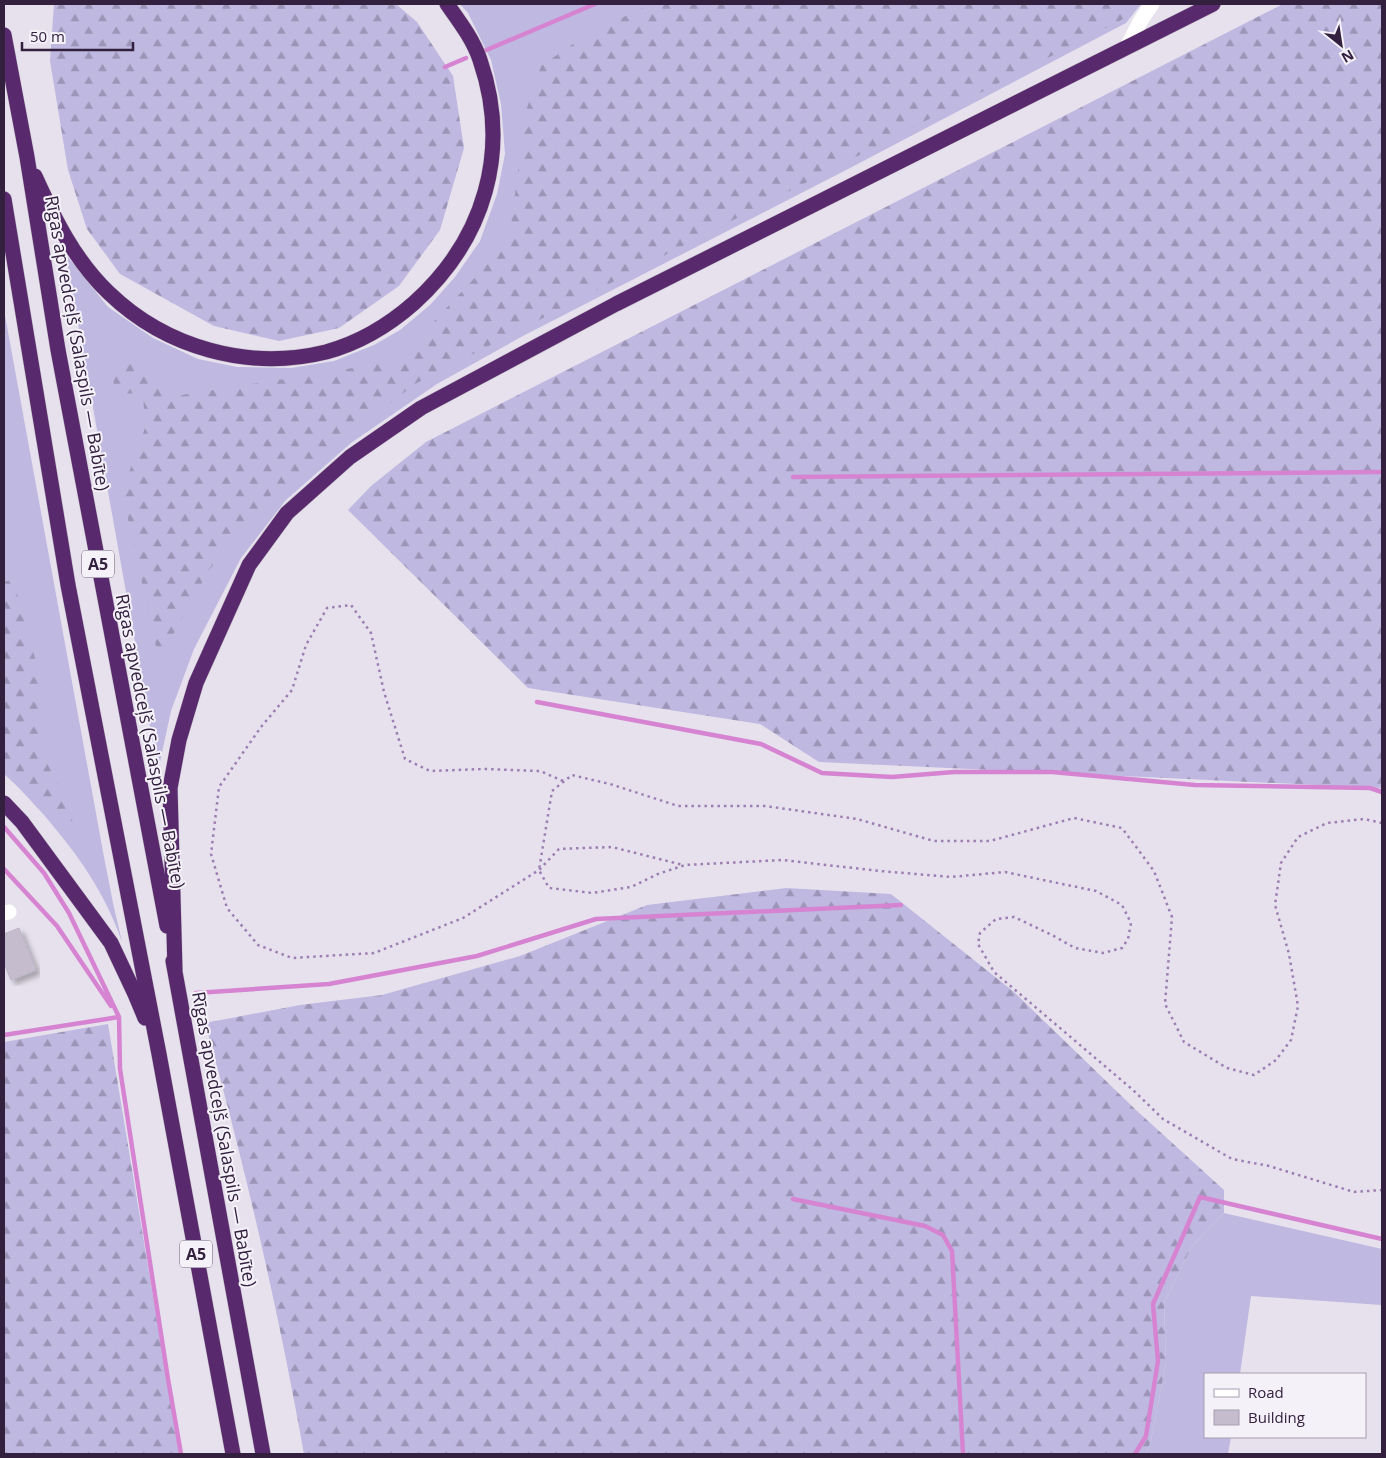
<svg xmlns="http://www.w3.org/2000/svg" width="1386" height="1458" viewBox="0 0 1386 1458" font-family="'Open Sans',sans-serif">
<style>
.grass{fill:#bfb8e0}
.forest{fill:url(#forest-firs)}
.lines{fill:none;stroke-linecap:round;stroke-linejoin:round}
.stream{stroke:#d684d1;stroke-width:4.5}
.building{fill:#c5bdce;stroke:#bcb3c7;filter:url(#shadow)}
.highway-casing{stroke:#c2bcc5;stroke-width:16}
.path{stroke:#9d7eb3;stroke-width:2.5;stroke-dasharray:2.5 4;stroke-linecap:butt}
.minor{stroke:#fff;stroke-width:15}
.highway{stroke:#59296d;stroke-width:15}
.labels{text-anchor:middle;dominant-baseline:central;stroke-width:4;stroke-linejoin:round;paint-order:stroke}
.shield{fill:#f4f1f9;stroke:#6d5f77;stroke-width:1}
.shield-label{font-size:16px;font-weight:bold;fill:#33203f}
.street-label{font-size:18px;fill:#33203f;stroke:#f4f1f9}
</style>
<defs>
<pattern id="forest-firs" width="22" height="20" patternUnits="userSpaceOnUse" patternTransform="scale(1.25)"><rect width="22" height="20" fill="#bfb8e0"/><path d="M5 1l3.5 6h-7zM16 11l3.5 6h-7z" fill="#9c95b7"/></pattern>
<filter id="shadow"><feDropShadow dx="4.5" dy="4.5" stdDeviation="2.5" flood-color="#0004"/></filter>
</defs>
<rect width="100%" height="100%" fill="#e6e1ed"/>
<path class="grass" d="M 460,4 L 1141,4 L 1126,23 L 850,168 L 521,337 L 437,384 L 351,443 L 286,500 L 241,558 L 194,649 L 171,711 L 158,771 L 67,262 L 68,257 L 108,307 L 153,338 L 198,359 L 237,367 L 291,368 L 334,361 L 374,345 L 400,330 L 430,305 L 455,277 L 480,241 L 497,194 L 505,154 L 501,104 L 491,60 L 468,13 Z
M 4,310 L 104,857 L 113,903 L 122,942 C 105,892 78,855 44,815 C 31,801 18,786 4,774 Z
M 1224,1213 L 1382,1249 L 1382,1305 L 1251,1296 L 1240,1374 L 1205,1374 L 1205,1437 L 1231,1437 L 1228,1454 L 1146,1454 L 1151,1440 L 1166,1363 L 1164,1303 L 1192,1246 Z"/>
<path class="forest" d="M 54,4 L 396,4 L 417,22 L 453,76 L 464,148 L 440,230 L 399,286 L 339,328 L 279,341 L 214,326 L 120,274 L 87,229 L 68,170 L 50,61 Z
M 652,4 L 1128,4 L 1127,17 L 415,384 L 271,495 L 209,570 L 159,660 L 122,492 L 145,428 L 143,393 L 112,394 L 115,373 L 128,359 L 176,396 L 397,361 L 509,241 L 525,114 L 541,66 L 589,33 Z
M 1283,4 L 1382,4 L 1382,788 L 819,762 L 760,724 L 528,688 L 348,510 L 371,486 L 426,442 Z
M 13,579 L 43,687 L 39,748 L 73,813 L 71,828 L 4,761 L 4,582 Z
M 786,888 L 891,894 L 1014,992 L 1136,1110 L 1224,1190 L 1224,1213 L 1192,1246 L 1164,1303 L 1166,1363 L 1151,1440 L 1146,1454 L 304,1454 C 278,1309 245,1165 205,1023 L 300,1005 L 382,995 L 520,956 L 647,905 Z
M 108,1024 L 179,1454 L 4,1454 L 4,1042 Z"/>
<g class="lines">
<path class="stream" d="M 484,51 L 595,4
M 445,67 L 466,58
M 793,477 L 1382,472
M 537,702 L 761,744 L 822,773 L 892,777 L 954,772 L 1052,772 L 1195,785 L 1370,788 L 1382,792
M 4,827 L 44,873 L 69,913 L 119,1017 L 120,1069 L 168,1379 L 181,1454
M 4,869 L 57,926 L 111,1006
M 196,993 L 329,984 L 477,956 L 596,919 L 901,905
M 4,1035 L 119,1017
M 793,1199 L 925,1226 L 943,1235 L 952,1251 L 963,1454
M 1135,1454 L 1146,1436 L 1158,1361 L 1153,1304 L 1200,1197 L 1382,1239"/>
</g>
<path class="building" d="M 19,928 L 36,970 L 11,980 L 4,963 L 4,934 Z"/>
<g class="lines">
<g class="highway-casing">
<path id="highway" d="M 4,35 L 27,157 L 58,350 L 167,926
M 35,176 C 54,218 75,261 109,293 C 166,348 249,371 326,352 C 359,343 389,325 414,303 C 485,239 511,150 480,60 C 473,39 459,21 447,4
M 4,199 L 68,585 L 159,1054 L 233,1454
M 4,803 L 22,822 L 111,943 L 135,994 L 145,1018
M 173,961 L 263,1454
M 175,970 L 170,788 L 179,740 L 196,683 L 249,565 L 287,513 L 350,457 L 421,408 L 616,304 L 1213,4"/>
</g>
<path class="path" d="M 563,781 L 540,771 L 484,769 L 430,771 L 405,759 L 384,692 L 371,633 L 351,605 L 327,608 L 306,645 L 292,690 L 261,727 L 219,787 L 211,854 L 227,908 L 258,945 L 292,958 L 374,953 L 463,918 L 539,870 L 559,849 L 612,847 L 683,865
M 1382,823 L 1364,819 L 1327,823 L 1298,837 L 1281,863 L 1275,905 L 1289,954 L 1298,1006 L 1291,1040 L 1276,1060 L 1254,1075 L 1227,1068 L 1184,1042 L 1165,1004 L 1172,917 L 1154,871 L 1122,828 L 1074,818 L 990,841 L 934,841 L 857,819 L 765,806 L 678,806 L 610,784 L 572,775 L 552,791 L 539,870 L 549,888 L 592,893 L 631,887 L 658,874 L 685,865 L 782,860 L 880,871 L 951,877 L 1005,872 L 1096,891 L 1122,905 L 1131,923 L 1128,939 L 1122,948 L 1103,953 L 1075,948 L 1052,935 L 1014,917 L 996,919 L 980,933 L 978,944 L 994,972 L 1133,1090 L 1163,1119 L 1232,1159 L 1269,1166 L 1354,1192 L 1382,1190"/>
<path class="minor" d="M 1127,47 L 1141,20 L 1152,4
M 4,913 L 9,912"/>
<use href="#highway" class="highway"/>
</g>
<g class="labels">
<g class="shield">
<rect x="82" y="550.5" width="32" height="27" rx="4"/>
<rect x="180" y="1240.5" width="32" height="27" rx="4"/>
</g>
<g class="shield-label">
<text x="98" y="564">A5</text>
<text x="196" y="1254">A5</text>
</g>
<g class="street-label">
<text transform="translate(78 343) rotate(80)">Rīgas apvedceļš (Salaspils — Babīte)</text>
<text transform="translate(151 741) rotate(79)">Rīgas apvedceļš (Salaspils — Babīte)</text>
<text transform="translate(225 1139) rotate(80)">Rīgas apvedceļš (Salaspils — Babīte)</text>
</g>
</g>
<rect width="1386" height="1458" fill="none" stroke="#33203f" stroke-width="10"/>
<rect x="1204" y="1373" width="162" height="65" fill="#f4f1f9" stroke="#a79daf"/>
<rect x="1214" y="1389" width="25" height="8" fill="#ffffff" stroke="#a79daf"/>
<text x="1248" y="1398" font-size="15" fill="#33203f">Road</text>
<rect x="1214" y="1410" width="25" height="15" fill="#c5bdce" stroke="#a79daf"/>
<text x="1248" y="1423" font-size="15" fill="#33203f">Building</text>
<g transform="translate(1341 45) rotate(150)" stroke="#f4f1f9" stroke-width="4" paint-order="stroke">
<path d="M0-4L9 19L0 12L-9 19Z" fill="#33203f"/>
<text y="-8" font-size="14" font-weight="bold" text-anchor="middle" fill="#33203f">N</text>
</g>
<path d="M22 42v8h111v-8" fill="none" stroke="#33203f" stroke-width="2.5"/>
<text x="30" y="42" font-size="15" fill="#33203f" stroke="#f4f1f9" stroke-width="4" paint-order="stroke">50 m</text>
</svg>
